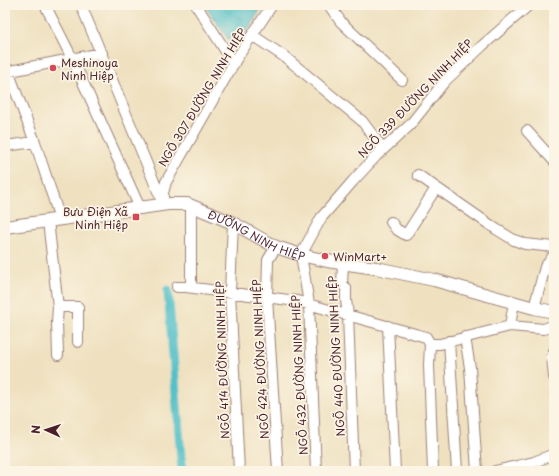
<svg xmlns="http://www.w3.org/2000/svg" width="559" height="476" viewBox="0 0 559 476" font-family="'Playpen Sans',sans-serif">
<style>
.water{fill:url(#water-ripples);stroke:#4e6f7a}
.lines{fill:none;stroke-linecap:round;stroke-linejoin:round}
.canal{stroke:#51bfc8;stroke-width:9}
.minor-casing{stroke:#9c8076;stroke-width:12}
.major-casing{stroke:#9c8076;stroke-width:14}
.minor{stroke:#fff;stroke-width:10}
.major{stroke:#fff;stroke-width:12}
.poi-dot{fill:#d1495b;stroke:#fcf5e5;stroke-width:1.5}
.labels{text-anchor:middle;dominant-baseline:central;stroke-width:3.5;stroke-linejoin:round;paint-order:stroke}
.poi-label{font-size:11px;fill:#4a1f2b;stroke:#fcf5e5;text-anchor:start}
.street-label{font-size:11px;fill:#4a1f2b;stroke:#fcf5e5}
</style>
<defs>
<pattern id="water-ripples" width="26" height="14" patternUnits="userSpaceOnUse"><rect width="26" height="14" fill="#51bfc8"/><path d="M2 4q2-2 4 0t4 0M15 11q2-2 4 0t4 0" fill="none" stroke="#459ba3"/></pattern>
</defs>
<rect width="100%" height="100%" fill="#fcf5e5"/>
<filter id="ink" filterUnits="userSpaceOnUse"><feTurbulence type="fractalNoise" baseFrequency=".025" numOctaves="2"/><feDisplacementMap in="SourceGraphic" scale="8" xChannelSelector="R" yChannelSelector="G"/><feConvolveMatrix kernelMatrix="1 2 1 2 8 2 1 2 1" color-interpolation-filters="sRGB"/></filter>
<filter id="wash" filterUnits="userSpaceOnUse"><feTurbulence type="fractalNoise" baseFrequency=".012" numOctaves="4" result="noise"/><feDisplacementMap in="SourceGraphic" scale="16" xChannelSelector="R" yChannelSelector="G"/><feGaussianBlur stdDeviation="0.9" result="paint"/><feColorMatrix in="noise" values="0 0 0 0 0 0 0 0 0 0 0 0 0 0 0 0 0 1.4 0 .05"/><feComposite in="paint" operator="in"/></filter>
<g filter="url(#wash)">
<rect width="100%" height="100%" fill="#efe1c0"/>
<path class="water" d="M 204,5 L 264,5 L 244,35 L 239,39 L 235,41 L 228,39 Z"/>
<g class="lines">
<path class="canal" d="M 168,290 L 182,471"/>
</g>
</g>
<g filter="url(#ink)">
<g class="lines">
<g class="minor-casing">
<path id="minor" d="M 45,5 L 72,58 L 140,208
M 81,5 L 162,201
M 196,5 L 234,64
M 329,5 L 341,22 L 402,80
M 252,35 L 285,57 L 362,121 L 383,149
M 8,71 L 35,142 L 60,219
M 5,72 L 102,53
M 527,131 L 554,161
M 5,146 L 35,142
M 418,175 L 496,229 L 514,240 L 525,244 L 554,247
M 163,204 L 163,193 L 166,182 L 235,61 L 272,5
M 48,221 L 58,307 L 78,307 L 78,342
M 391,222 L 396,229 L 406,235 L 436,188
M 233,223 L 230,292 L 239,471
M 276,247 L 268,260 L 267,298 L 278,471
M 343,264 L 342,284 L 346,288 L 346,300 L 348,315 L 354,471
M 177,287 L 186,287 L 297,301 L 426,337 L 430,344 L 440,344 L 510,326 L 514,302
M 191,287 L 191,206
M 534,308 L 545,267 L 554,255
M 388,326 L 395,471
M 510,326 L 544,329 L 554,325
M 465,337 L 470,368 L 477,471
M 449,341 L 457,471
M 430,344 L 429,365 L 433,471
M 554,351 L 552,357 L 554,377
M 58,355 L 57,322 L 58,307
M 316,471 L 309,304 L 301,255 L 321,218 L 353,181 L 377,155 L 410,125 L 445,81 L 482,46 L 529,5
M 495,471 L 534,462 L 554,454"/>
</g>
<g class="major-casing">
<g id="major">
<path id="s1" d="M 5,227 L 168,204 L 187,204 L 209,213 L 233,223 L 276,247 L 301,255 L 327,261 L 376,268 L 434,280 L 534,308 L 554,312"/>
</g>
</g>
<use href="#minor" class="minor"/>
<use href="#major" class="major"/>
</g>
</g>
<g class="poi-dot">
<circle cx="53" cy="68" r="4"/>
<rect x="132" y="213" width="8" height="8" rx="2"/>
<circle cx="325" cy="256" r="4"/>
</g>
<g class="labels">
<g class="poi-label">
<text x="61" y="62">Meshinoya<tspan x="61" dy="13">Ninh Hiệp</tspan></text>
<text x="128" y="211" text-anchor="end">Bưu Điện Xã<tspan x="128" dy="13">Ninh Hiệp</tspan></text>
<text x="333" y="256">WinMart+</text>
</g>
<g class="street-label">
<text transform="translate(202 97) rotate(-59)">NGÕ 307 ĐƯỜNG NINH HIỆP</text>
<text transform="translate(415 98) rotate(-46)">NGÕ 339 ĐƯỜNG NINH HIỆP</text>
<text stroke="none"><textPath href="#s1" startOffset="260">ĐƯỜNG NINH HIỆP</textPath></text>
<text transform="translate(336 356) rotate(-93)">NGÕ 440 ĐƯỜNG NINH HIỆP</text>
<text transform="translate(260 359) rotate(-93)">NGÕ 424 ĐƯỜNG NINH HIỆP</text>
<text transform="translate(222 360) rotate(-92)">NGÕ 414 ĐƯỜNG NINH HIỆP</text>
<text transform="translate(299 375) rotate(-93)">NGÕ 432 ĐƯỜNG NINH HIỆP</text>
</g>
</g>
<rect width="559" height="476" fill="none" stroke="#fcf5e5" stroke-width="20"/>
<g transform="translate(46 430) rotate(273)" stroke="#fcf5e5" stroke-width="3" paint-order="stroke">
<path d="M0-3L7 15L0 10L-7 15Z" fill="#4a1f2b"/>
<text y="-6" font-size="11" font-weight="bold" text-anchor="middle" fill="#4a1f2b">N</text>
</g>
</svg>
